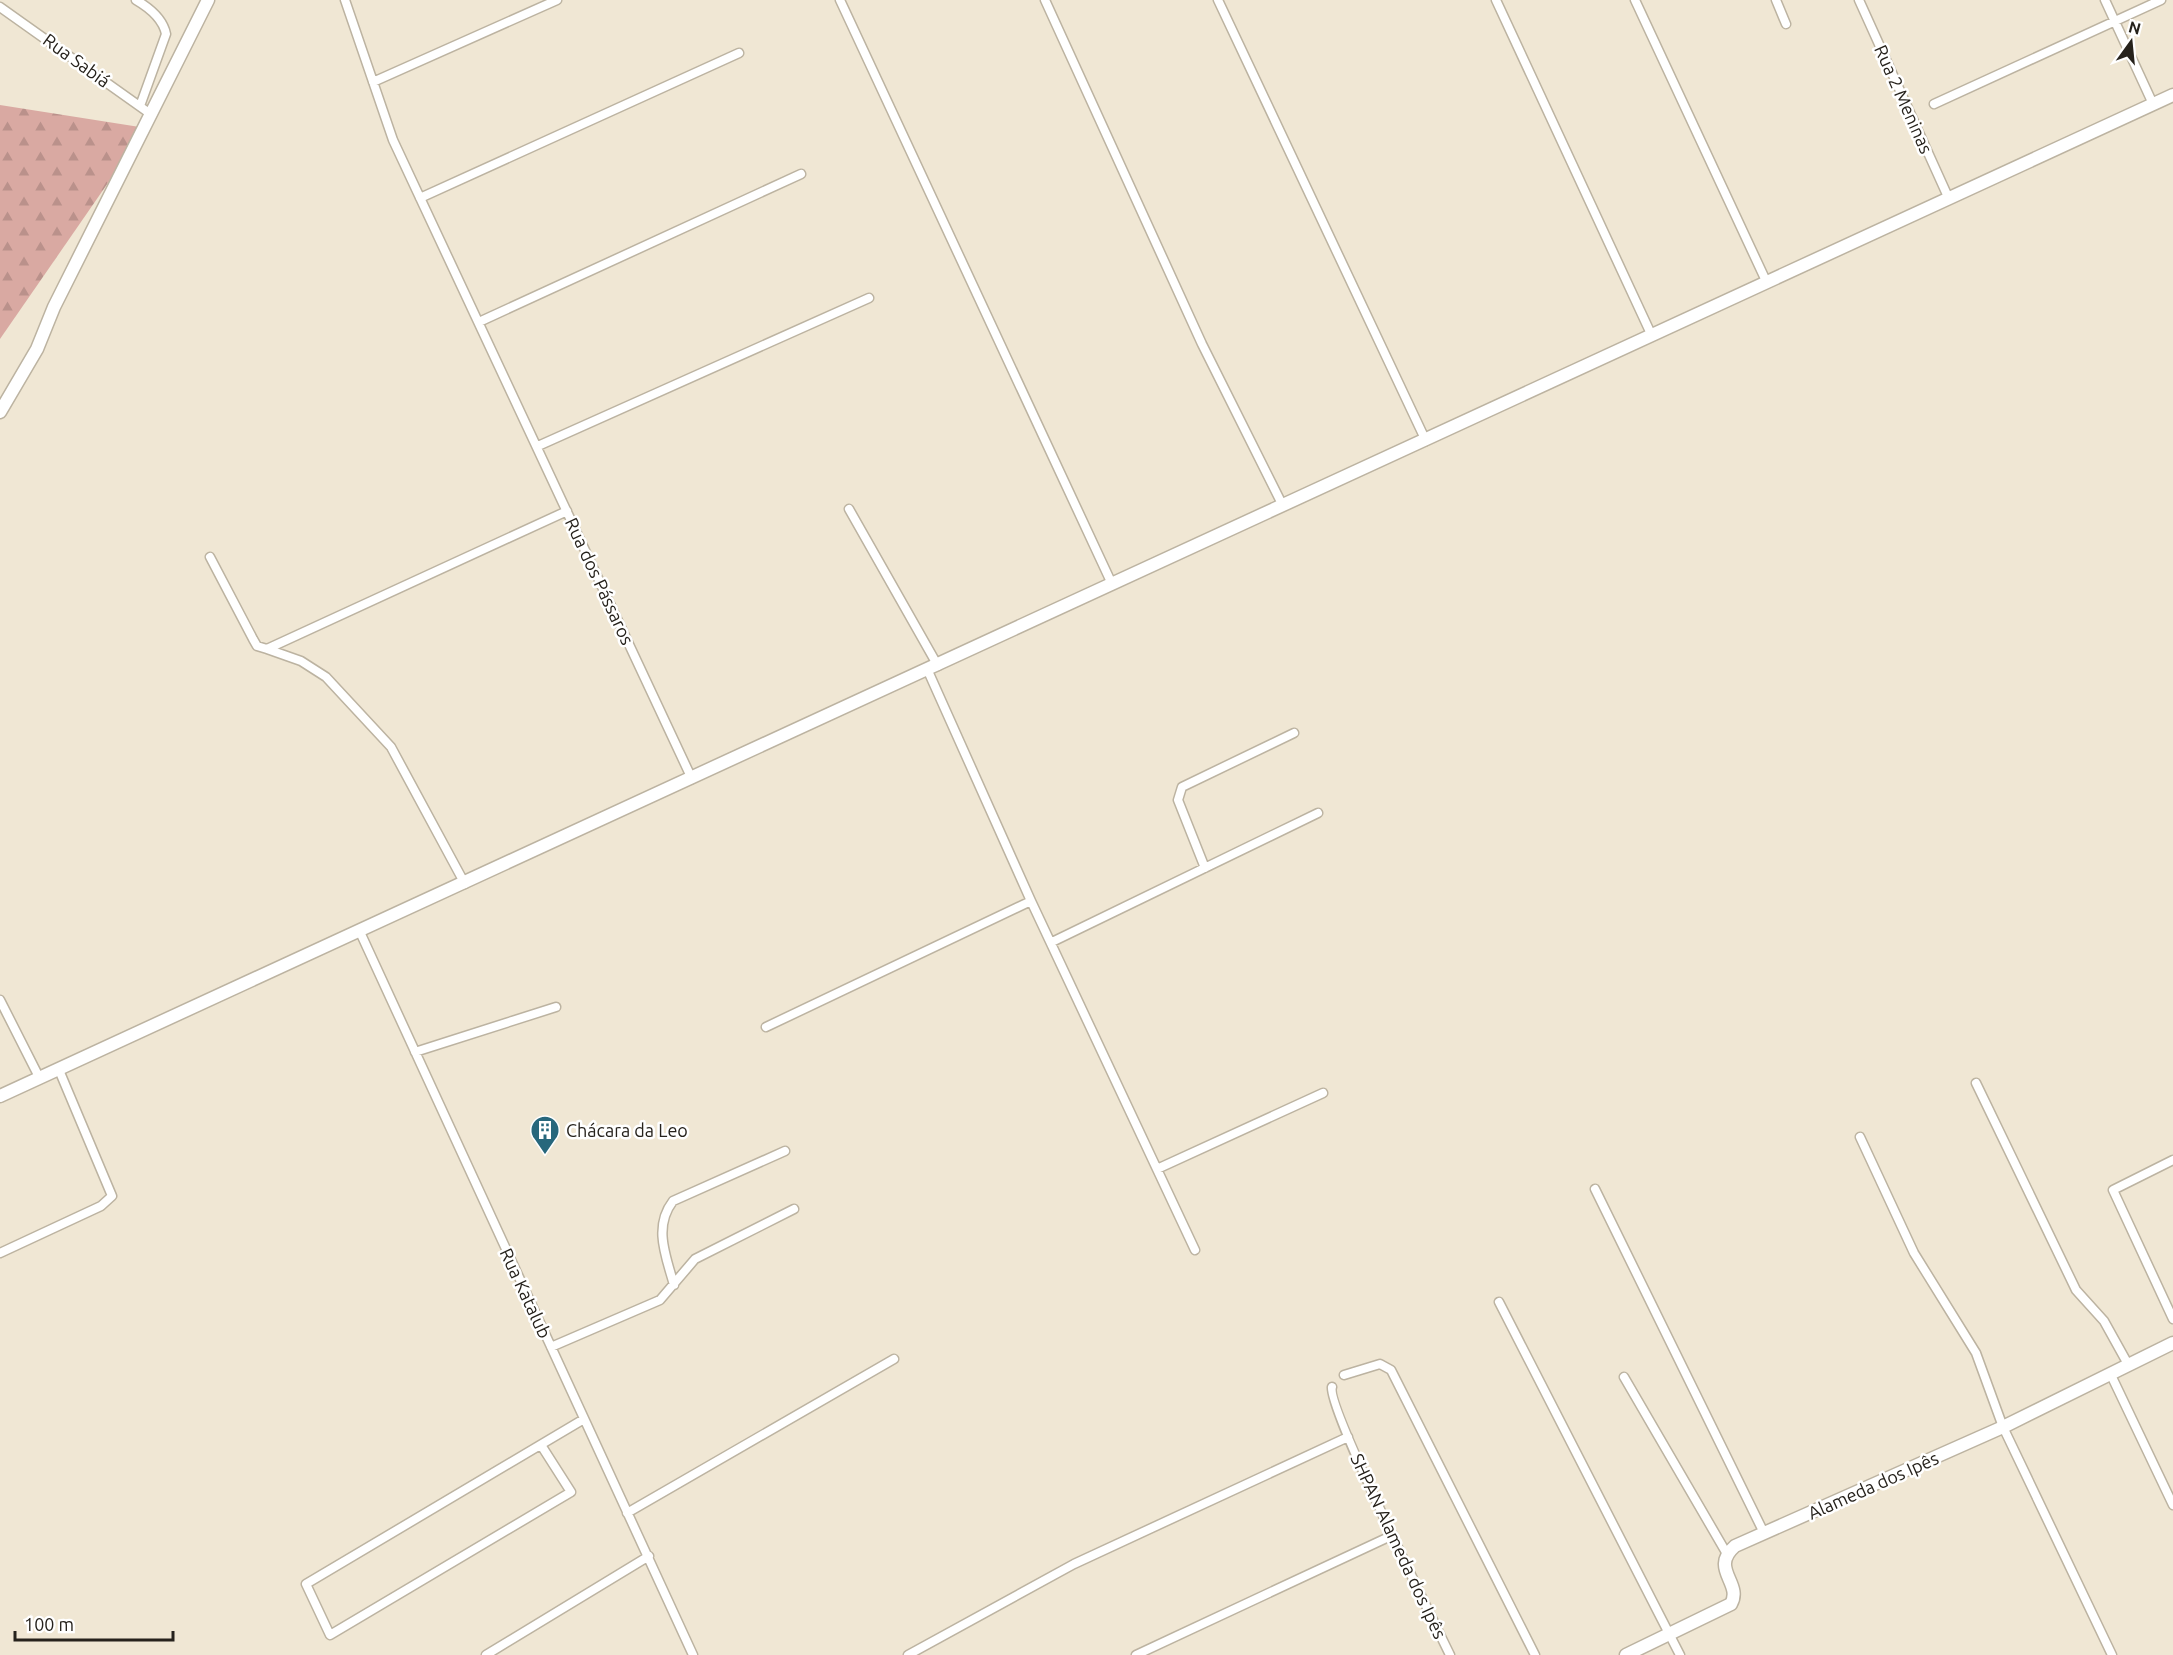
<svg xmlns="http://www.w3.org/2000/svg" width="2173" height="1655" viewBox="0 0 2173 1655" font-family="Ubuntu,sans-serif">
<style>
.forest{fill:url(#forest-firs)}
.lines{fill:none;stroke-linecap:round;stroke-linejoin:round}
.street-casing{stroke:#bcb3a1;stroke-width:11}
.secondary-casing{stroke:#bcb3a1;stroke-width:15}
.street{stroke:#fff;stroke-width:8}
.secondary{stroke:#fff;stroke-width:12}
.labels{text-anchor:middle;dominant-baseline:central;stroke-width:5;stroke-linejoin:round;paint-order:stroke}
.street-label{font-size:18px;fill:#26221c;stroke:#fff}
.poi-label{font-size:18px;fill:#26221c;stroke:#fff;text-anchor:start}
</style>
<defs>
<pattern id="forest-firs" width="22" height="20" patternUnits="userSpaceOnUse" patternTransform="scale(1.5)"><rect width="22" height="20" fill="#d9a9a2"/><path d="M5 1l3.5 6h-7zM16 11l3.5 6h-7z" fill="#ba918b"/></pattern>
</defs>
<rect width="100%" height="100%" fill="#f0e7d4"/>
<path class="forest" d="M 0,105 L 146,128 L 0,339 Z"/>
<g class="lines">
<g class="street-casing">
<path id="street" d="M 136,0 C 148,7 163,19 166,34 L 140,106
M 345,0 L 393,140 L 692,779
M 840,0 L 1112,584
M 1045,0 L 1202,344 L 1283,506
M 1218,0 L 1426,441
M 1496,0 L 1652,336
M 1635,0 L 1767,283
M 1776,0 L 1786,24
M 1859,0 L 1949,199
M 2105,0 L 2153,104
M 0,7 L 152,115
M 373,82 L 557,0
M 1934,104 L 2161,0
M 420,198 L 739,53
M 479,322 L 801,174
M 538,446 L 869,298
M 849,509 L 938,666
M 210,557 L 253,639 L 257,646 L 267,649 L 567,511
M 267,649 L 301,661 L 326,677 L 391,747 L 465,884
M 928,671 L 1031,901 L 1195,1250
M 1205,868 L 1178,800 L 1182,787 L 1294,733
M 360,932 L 693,1655
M 1052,942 L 1318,813
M 0,1000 L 39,1077
M 766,1027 L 1031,901
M 415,1052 L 556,1007
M 1976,1083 L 2076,1290 L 2104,1321 L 2129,1366
M 1860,1137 L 1914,1253 L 1976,1353 L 2003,1427 L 2112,1655
M 2173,1160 L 2113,1190 L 2173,1319
M 1157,1169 L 1323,1093
M 1595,1189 L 1764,1533
M 0,1253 L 101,1206 L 112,1196 L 59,1070
M 674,1285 C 666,1256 653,1227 673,1201 L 785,1151
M 1499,1302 L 1680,1655
M 551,1347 L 660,1300 L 695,1259 L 794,1209
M 1344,1375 L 1380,1364 L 1391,1370 L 1535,1655
M 2111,1375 L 2173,1505
M 1624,1377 L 1727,1554
M 1332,1387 C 1326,1404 1434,1622 1450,1655
M 541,1445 L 571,1492 L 330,1635 L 306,1584 L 584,1419
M 627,1513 L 894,1359
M 486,1655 L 649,1556
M 908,1655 L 1074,1564 L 1348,1437
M 1136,1655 L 1393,1535"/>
</g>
<g class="secondary-casing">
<path id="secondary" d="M 0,412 L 37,349 L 54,307 L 208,0
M 0,1096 L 2173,95
M 1626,1655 L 1731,1604 C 1743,1583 1709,1569 1735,1546 L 2003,1427 L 2173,1343"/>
</g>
<use href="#street" class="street"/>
<use href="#secondary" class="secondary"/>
</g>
<defs>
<g id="building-pin" transform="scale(1.5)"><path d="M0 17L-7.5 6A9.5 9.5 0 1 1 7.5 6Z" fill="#27677c" stroke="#fff"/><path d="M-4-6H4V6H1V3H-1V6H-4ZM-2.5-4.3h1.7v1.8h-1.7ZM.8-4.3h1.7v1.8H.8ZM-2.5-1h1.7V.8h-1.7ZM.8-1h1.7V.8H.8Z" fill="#fff"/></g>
</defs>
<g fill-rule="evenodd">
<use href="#building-pin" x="545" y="1130"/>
</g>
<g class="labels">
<g class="street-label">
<text transform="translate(77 60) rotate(36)">Rua Sabiá</text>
<text transform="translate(1904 99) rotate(66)">Rua 2 Meninas</text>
<text transform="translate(600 581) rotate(65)">Rua dos Pássaros</text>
<text transform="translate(526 1293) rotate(65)">Rua Katalub</text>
<text transform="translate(1873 1485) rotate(-24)">Alameda dos Ipês</text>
<text transform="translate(1399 1546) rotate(65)">SHPAN Alameda dos Ipês</text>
</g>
<g class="poi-label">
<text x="566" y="1130">Chácara da Leo</text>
</g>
</g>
<g transform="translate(2131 42) rotate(15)" stroke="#ffffff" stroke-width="4.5" paint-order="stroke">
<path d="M0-4.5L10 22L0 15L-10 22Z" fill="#26221c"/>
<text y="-9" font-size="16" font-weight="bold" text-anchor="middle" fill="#26221c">N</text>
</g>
<path d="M15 1631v9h158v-9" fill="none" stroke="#26221c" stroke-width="3"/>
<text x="24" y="1631" font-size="18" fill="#26221c" stroke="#ffffff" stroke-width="4.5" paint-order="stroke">100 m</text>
</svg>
